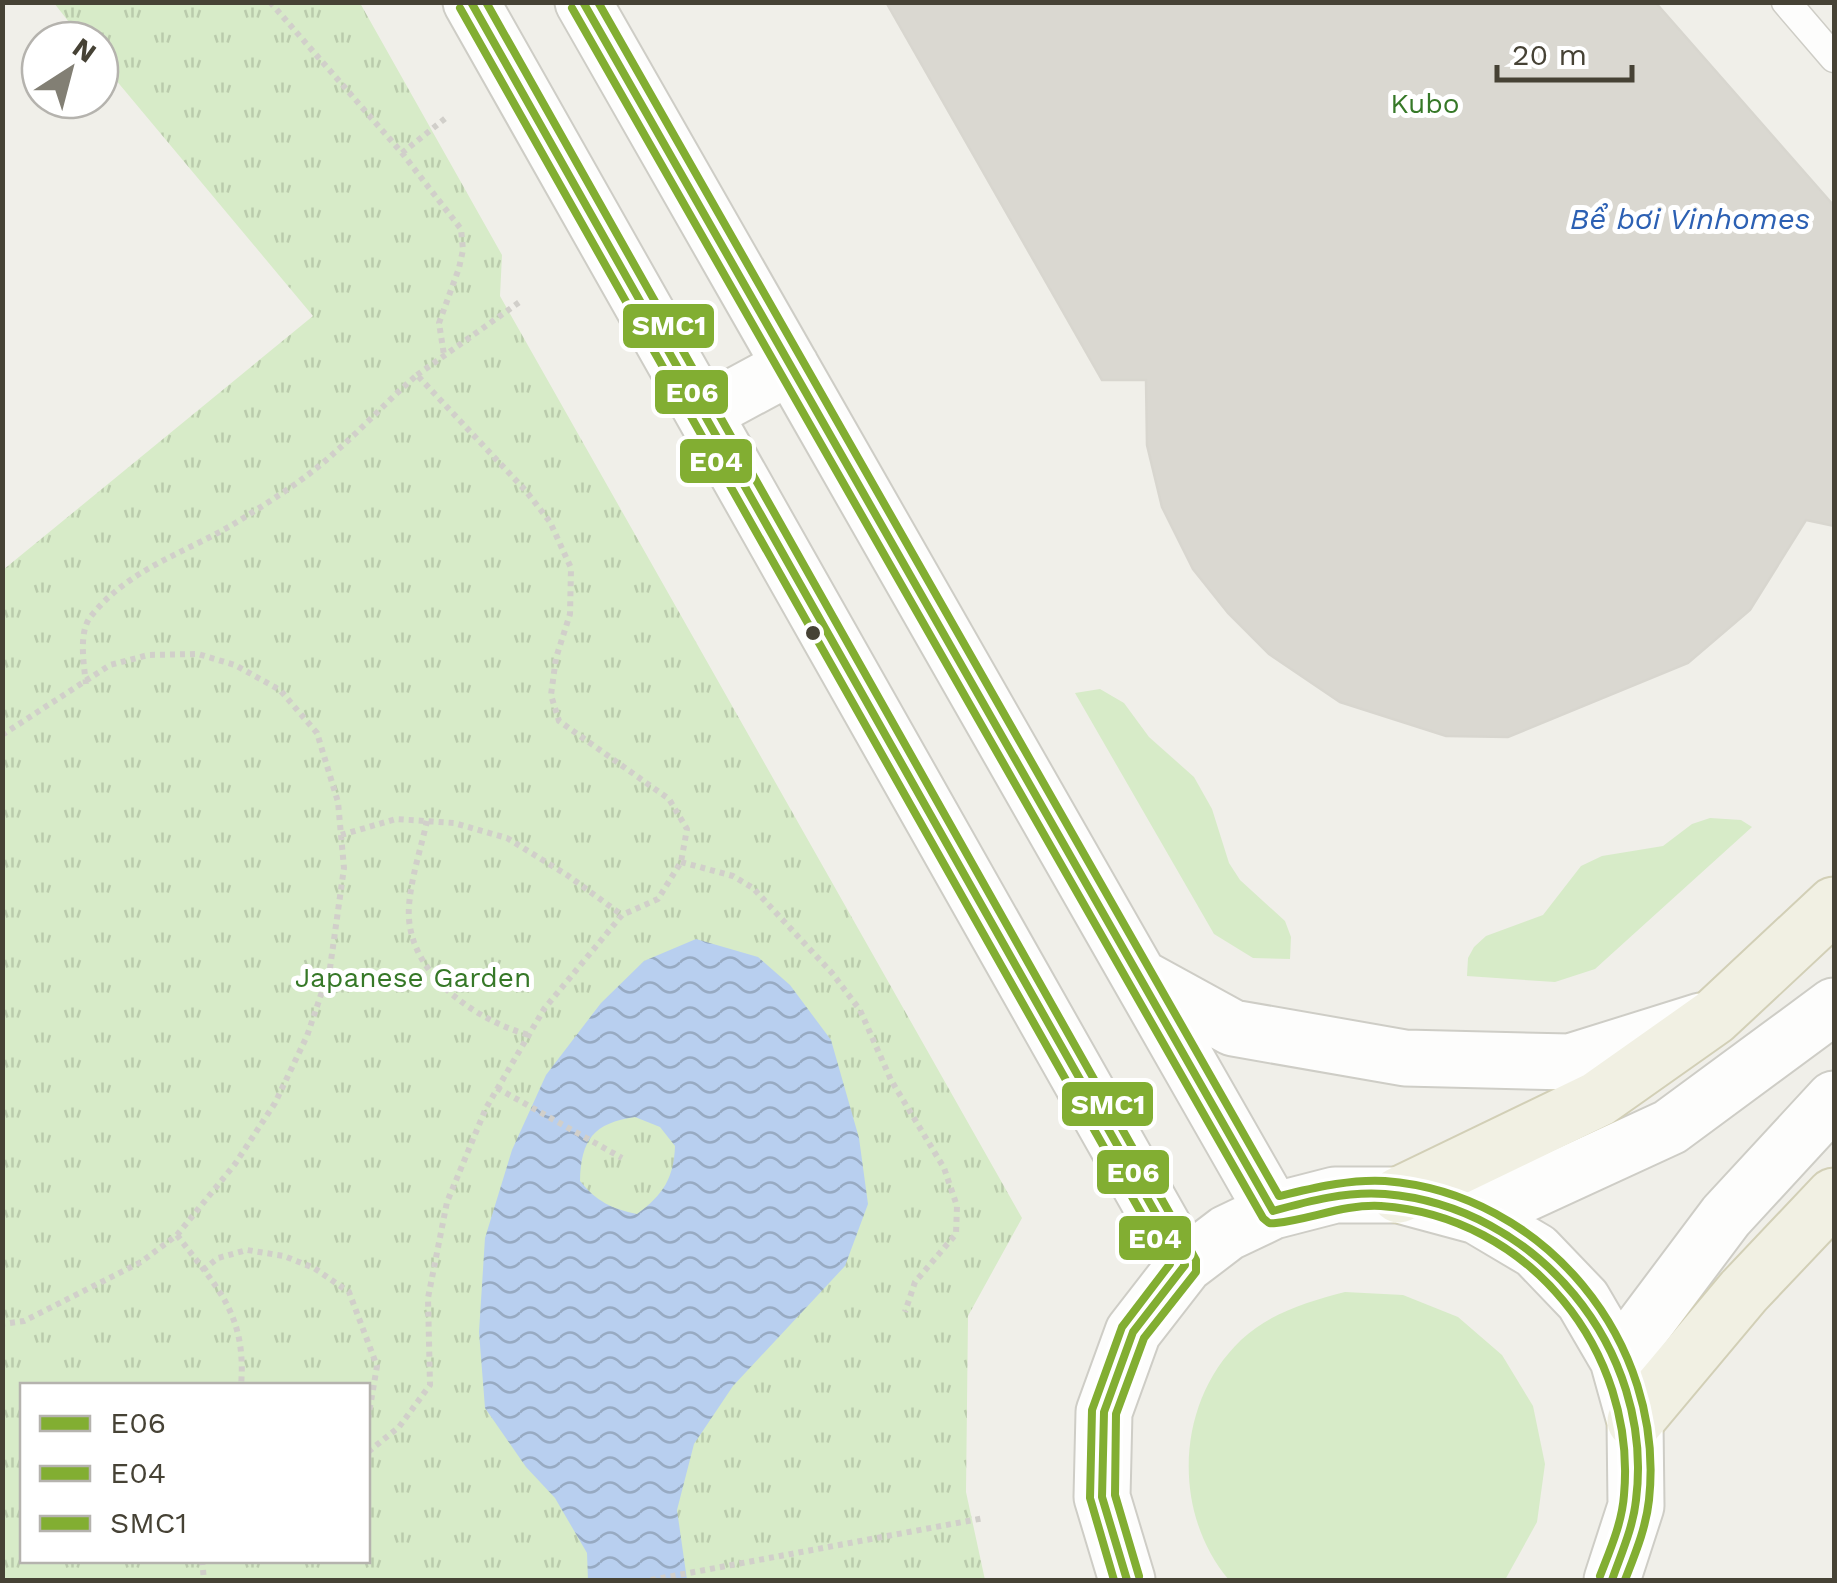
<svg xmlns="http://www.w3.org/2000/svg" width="1837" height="1583" viewBox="0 0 1837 1583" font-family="'Work Sans',sans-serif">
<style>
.grass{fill:#d7ebc8}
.park{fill:url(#park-tufts);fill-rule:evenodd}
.water{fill:url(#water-waves);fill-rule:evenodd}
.building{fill:#dad8d1;stroke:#d8d6cf;stroke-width:2.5}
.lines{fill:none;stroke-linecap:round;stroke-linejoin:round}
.service-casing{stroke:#cecdc6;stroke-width:31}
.tertiary-casing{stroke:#cecdc6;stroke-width:59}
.primary-casing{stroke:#d2cfb6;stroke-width:59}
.path{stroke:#d1cfca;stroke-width:6;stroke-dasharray:5 5;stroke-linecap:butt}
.service{stroke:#fdfdfc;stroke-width:28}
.tertiary{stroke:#fdfdfc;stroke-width:55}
.primary{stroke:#f1f0e3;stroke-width:55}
.bus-1-casing{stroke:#fff;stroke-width:15}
.bus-2-casing{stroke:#fff;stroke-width:15}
.bus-3-casing{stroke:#fff;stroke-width:15}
.bus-1{stroke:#82ae32;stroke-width:8}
.bus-2{stroke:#82ae32;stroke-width:8}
.bus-3{stroke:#82ae32;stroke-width:8}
.bus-dot{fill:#464235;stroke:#fff;stroke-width:4}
.labels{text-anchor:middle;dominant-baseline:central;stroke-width:10;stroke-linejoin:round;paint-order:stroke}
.park-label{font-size:28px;fill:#367827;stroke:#fff}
.water-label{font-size:30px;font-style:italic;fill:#2c60b3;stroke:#fff}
.line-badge{stroke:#fff;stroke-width:4}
.badge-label{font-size:28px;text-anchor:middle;font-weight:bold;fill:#fff}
</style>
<defs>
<pattern id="park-tufts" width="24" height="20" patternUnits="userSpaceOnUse" patternTransform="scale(2.5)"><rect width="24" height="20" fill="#d7ebc8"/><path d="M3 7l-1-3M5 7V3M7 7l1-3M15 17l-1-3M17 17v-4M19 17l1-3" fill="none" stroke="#bacbac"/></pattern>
<pattern id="water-waves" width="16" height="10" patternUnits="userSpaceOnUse" patternTransform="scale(2.5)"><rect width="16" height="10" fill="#b8cfef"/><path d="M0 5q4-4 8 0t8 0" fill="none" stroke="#97aac2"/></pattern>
</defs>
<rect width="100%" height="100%" fill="#f0efe9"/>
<path class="grass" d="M 1100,689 L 1124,703 L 1149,737 L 1194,777 L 1212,809 L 1229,863 L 1240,880 L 1285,921 L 1291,937 L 1290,959 L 1253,958 L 1214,934 L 1075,693 Z
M 1710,818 L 1741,820 L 1752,827 L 1595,969 L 1555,982 L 1467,976 L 1468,958 L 1474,947 L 1486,936 L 1543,915 L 1581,866 L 1602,856 L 1663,846 L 1692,824 Z
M 1345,1292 L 1403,1295 L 1458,1317 L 1502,1355 L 1533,1406 L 1545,1464 L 1537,1522 L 1505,1580 L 1229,1580 C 1172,1513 1175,1403 1241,1340 C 1270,1313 1307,1302 1345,1292 Z"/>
<path class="park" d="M 54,3 L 360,3 L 502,255 L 500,296 L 1022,1218 L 968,1316 L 966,1492 L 985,1580 L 3,1580 L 3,570 L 313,316 L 100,61 L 100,40 L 83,40 ZM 22,1386 L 368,1386 L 368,1560 L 22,1560 Z"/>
<path class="water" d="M 696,939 L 758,957 L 790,985 L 831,1040 L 859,1138 L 868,1204 L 845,1266 L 733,1386 L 694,1444 L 677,1510 L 687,1580 L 588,1580 L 587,1553 L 555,1498 L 526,1467 L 485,1408 L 479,1332 L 485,1238 L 512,1150 L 546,1075 L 601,1003 L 644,961 ZM 635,1117 L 660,1127 L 675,1146 C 674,1178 663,1195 637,1214 C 612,1209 596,1201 580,1181 C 581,1139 594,1123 635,1117 Z"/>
<path class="building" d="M 886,2 L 1655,2 L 1834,206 L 1834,526 L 1806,520 L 1750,610 L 1688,663 L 1508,737 L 1446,736 L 1340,702 L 1269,654 L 1228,613 L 1193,569 L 1162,507 L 1147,445 L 1146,380 L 1102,380 Z"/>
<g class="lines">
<g class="service-casing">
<path id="service" d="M 1786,2 L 1834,58"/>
</g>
<g class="tertiary-casing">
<path id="tertiary" d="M 471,2 L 1185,1265
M 583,2 L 1273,1211
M 704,413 L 791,366
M 1140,977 L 1233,1028 L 1405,1058 L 1570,1062 L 1701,1021
M 1477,1216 L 1670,1127 L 1834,1006
M 1618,1360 L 1726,1216 L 1834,1099
M 1127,1580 L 1102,1497 L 1104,1412 L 1133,1332 L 1185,1265 L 1227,1233 L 1273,1211 L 1335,1195 L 1399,1195 L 1477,1216 L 1536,1251 L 1583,1300 L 1618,1360 L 1635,1421 L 1636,1506 L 1612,1580"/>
</g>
<g class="primary-casing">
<path id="primary" d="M 1399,1195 L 1598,1099 L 1714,1017 L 1834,905
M 1635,1421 L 1744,1291 L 1834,1196"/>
</g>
<path class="path" d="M 270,2 L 402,153 L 461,229 L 463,250 L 459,268 L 439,323 L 444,355
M 402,153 L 447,117
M 417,375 L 521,301
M 86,684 C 84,665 78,632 91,616 C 132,565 193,551 245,517 C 275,498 307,478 333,454 C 362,429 388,400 417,375 L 526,491 L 550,522 L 571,568 L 570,614 L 556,658 L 551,695 L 559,721 L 669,799 L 687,829 L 681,862 L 658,899 L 622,915 L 544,1009 L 486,1108 L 447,1202 L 428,1298 L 430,1385 L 399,1427 L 368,1452
M 2,735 L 110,665 L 148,655 L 198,654 L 235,665 L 280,690 L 317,733 L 338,802 L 344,868 L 330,968 L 307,1036 L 275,1103 L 235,1164 L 177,1235 L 141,1262 L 24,1321 L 2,1324
M 427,821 C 421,848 411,878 409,906 C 404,971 474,1020 529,1035
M 341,835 L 396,819 L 454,823 L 507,838 L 567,875 L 622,915
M 681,862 L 733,876 L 753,888 L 832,973 L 860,1010 L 891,1080 L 944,1168 L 957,1206 L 956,1234 L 915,1282 L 905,1312
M 497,1088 L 622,1158
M 177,1235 C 217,1288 247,1314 241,1386
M 203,1270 L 218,1258 L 247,1250 L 284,1256 L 314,1268 L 349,1292 L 377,1366 L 368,1419
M 202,1560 L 204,1580
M 651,1580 L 984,1518"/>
<use href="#service" class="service"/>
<use href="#tertiary" class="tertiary"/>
<use href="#primary" class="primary"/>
<g class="bus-1-casing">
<path id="bus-1" d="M 471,2 L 1185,1265 L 1133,1332 L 1104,1412 L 1102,1497 L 1127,1580
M 583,2 L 1273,1211 C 1309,1201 1347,1191 1385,1194 C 1536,1206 1655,1349 1636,1500 C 1633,1528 1621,1554 1612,1580"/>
</g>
<g class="bus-2-casing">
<path id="bus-2" d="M 460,8 L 1170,1264 L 1122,1327 L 1092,1410 L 1090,1498 L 1114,1580
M 572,8 L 1263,1218 C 1269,1223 1268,1224 1276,1223 C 1312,1219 1344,1204 1381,1206 C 1529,1216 1637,1351 1624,1495 C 1622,1523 1610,1550 1600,1576"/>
</g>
<g class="bus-3-casing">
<path id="bus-3" d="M 486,2 L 1196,1260 L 1196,1272 L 1144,1338 L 1116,1414 L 1115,1495 L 1139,1576
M 598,2 L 1279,1196 C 1314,1188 1349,1179 1385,1181 C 1544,1193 1666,1342 1649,1500 C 1646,1528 1635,1554 1625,1580"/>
</g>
<use href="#bus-1" class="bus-1"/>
<use href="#bus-2" class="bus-2"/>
<use href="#bus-3" class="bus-3"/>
</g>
<circle class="bus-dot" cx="813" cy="633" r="9"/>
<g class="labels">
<g class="park-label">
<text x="1425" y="103">Kubo</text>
<text x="413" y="977">Japanese Garden</text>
</g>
<g class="water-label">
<text x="1690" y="218">Bể bơi Vinhomes</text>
</g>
</g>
<g class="line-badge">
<rect x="621" y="302" width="95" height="48" rx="10" fill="#82ae32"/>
<rect x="653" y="368" width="77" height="48" rx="10" fill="#82ae32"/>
<rect x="678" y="437" width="76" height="48" rx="10" fill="#82ae32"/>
<rect x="1060" y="1080" width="95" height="48" rx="10" fill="#82ae32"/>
<rect x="1095" y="1148" width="76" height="48" rx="10" fill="#82ae32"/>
<rect x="1117" y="1214" width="76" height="48" rx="10" fill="#82ae32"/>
</g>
<g class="badge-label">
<text x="669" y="335">SMC1</text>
<text x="692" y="402">E06</text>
<text x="716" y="471">E04</text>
<text x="1108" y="1114">SMC1</text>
<text x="1133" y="1182">E06</text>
<text x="1155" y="1248">E04</text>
</g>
<rect width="1837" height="1583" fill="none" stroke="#464235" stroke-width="10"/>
<rect x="20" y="1383" width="350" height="180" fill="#ffffff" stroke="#b5b3ae" stroke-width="2.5"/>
<rect x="40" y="1416" width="50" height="15" fill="#82ae32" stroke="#b5b3ae" stroke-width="2.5"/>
<text x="110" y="1433" font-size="30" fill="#464235">E06</text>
<rect x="40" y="1466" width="50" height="15" fill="#82ae32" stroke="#b5b3ae" stroke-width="2.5"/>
<text x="110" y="1483" font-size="30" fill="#464235">E04</text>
<rect x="40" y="1516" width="50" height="15" fill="#82ae32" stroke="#b5b3ae" stroke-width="2.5"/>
<text x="110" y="1533" font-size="30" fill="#464235">SMC1</text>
<g transform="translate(70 70) rotate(36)"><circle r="48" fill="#ffffff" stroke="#b5b3ae" stroke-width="2.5"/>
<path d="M0-8L18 38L0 25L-18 38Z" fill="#827f74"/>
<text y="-15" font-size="28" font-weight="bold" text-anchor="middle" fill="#464235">N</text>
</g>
<path d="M1497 65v15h135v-15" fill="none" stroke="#464235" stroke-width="5"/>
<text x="1512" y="65" font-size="30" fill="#464235" stroke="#ffffff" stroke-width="8" paint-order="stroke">20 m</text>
</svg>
